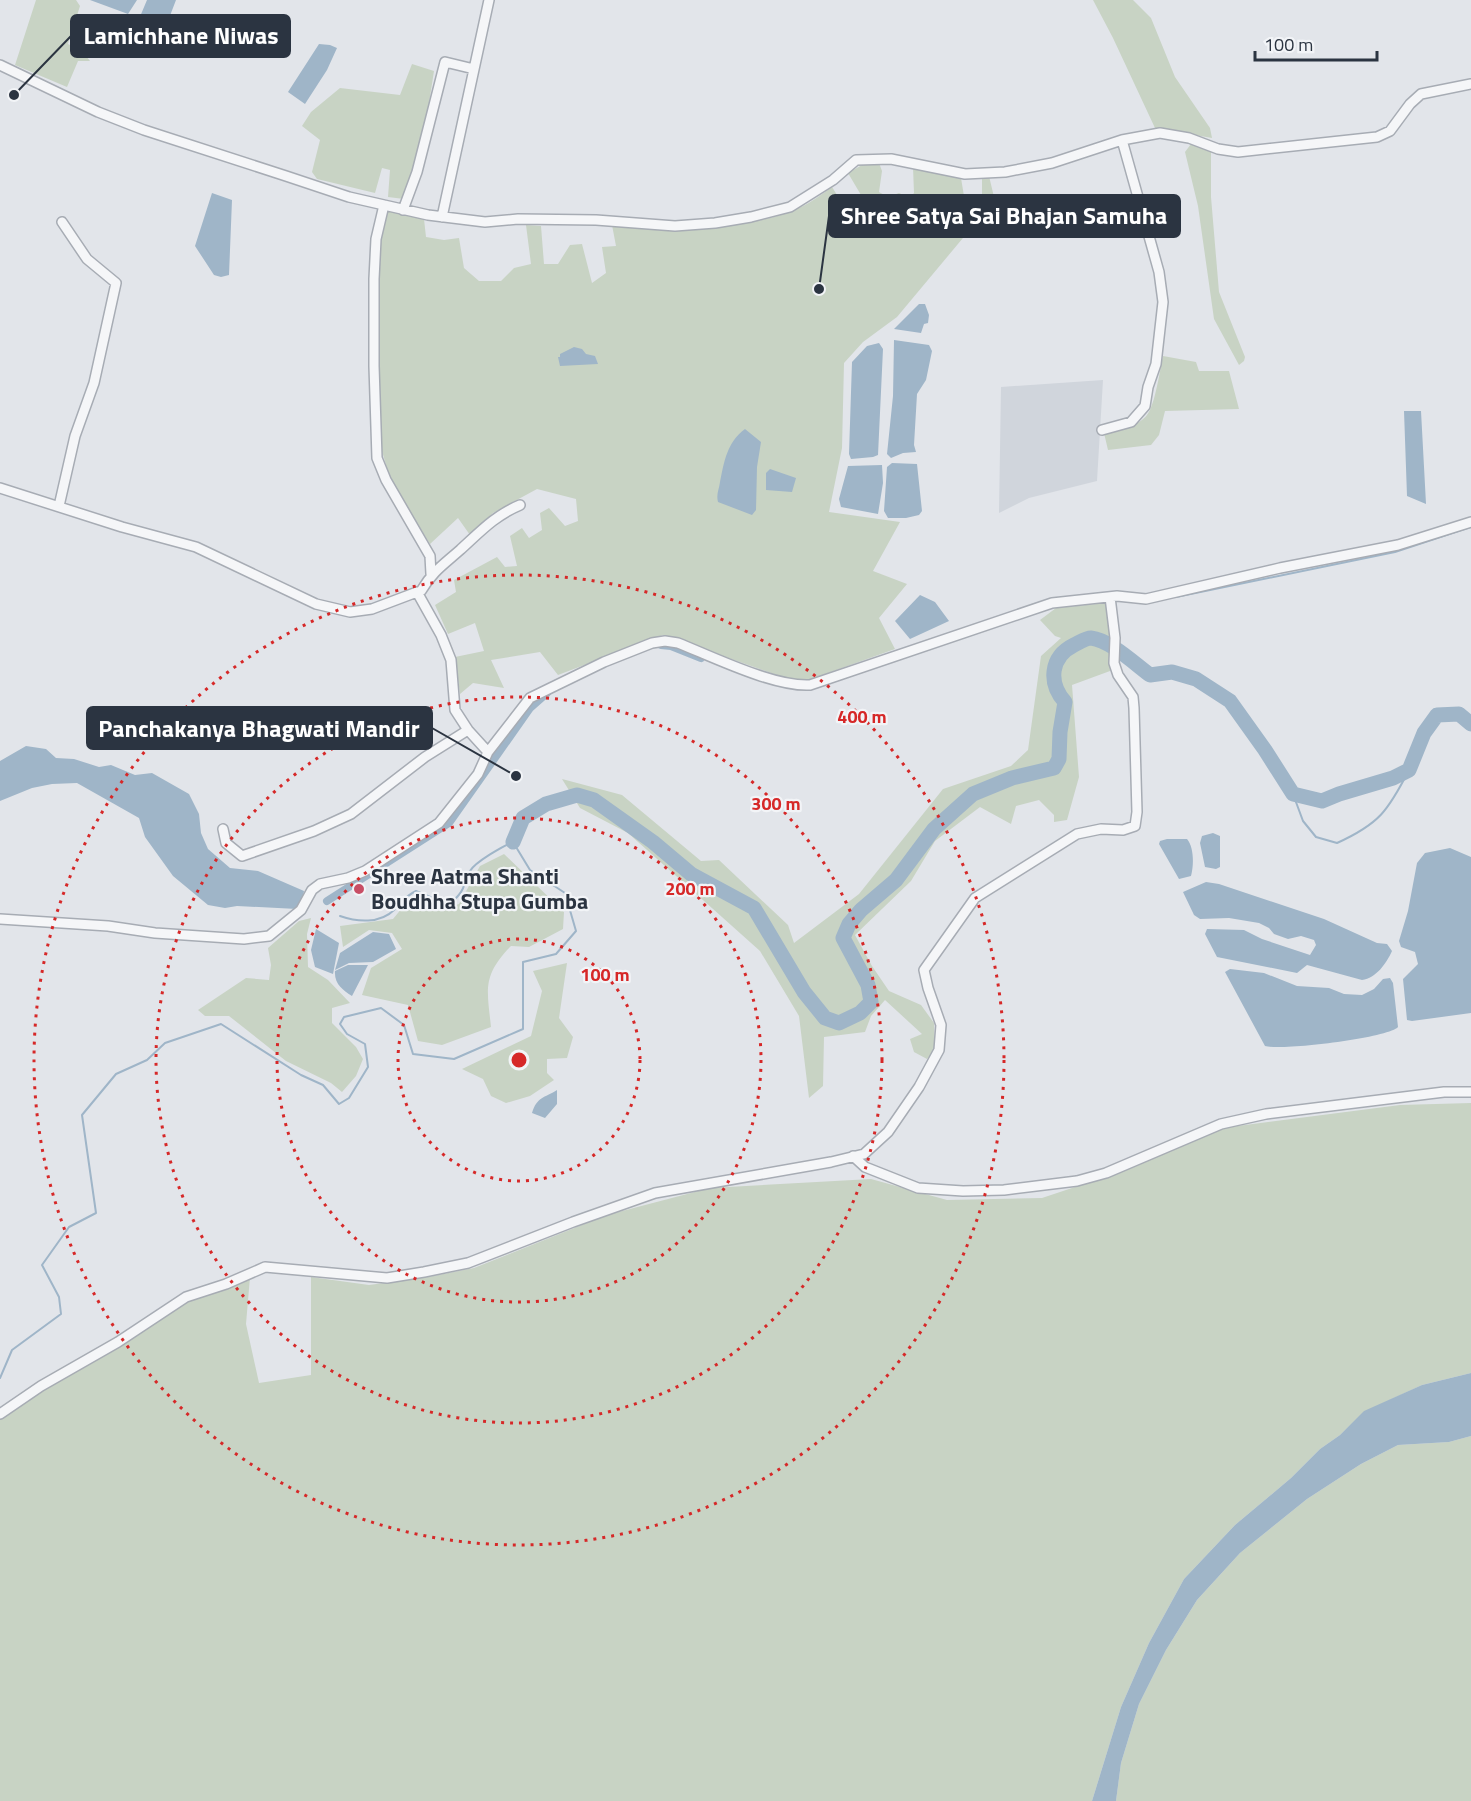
<svg xmlns="http://www.w3.org/2000/svg" width="1471" height="1801" viewBox="0 0 1471 1801" font-family="'Titillium Web',sans-serif">
<style>
.built{fill:#d0d5dc}
.green{fill:#c8d3c4}
.water{fill:#9fb5c8}
.lines{fill:none;stroke-linecap:round;stroke-linejoin:round}
.stream{stroke:#9fb5c8;stroke-width:2}
.canal{stroke:#9fb5c8;stroke-width:8}
.river{stroke:#9fb5c8;stroke-width:15}
.minor-casing{stroke:#a7acb4;stroke-width:12}
.minor{stroke:#f5f6f8;stroke-width:9}
.ring{fill:none;stroke:#d62828;stroke-width:3;stroke-dasharray:3 6}
.poi-dot{fill:#c84e65;stroke:#f2f4f7;stroke-width:2}
.labels{text-anchor:middle;dominant-baseline:central;stroke-width:4.5;stroke-linejoin:round;paint-order:stroke}
.poi-label{font-size:22px;font-weight:bold;fill:#2b3441;stroke:#f2f4f7;text-anchor:start}
.centre{fill:#d62828;stroke:#f2f4f7;stroke-width:3}
.ring-label{font-size:18px;text-anchor:middle;font-weight:bold;fill:#d62828;stroke:#f2f4f7;stroke-width:4.5;stroke-linejoin:round;paint-order:stroke}
.leader{fill:none;stroke:#2b3441;stroke-width:2}
.callout-dot{fill:#2b3441;stroke:#f2f4f7;stroke-width:2}
.callout{fill:#2b3441;stroke:#2b3441;stroke-width:2}
.callout-label{font-size:24px;text-anchor:middle;font-weight:bold;fill:#fff}
</style>
<rect width="100%" height="100%" fill="#e2e5ea"/>
<path class="built" d="M 1103,380 L 1097,481 L 1029,498 L 999,513 L 1001,387 Z"/>
<path class="green" d="M 36,0 L 76,0 L 80,6 L 68,44 L 82,51 L 90,61 L 78,61 L 67,87 L 15,65 Z
M 1093,0 L 1133,0 L 1151,18 L 1175,77 L 1210,128 L 1212,138 L 1155,128 L 1113,38 Z
M 412,64 L 434,71 L 427,116 L 404,199 L 388,197 L 390,170 L 382,168 L 375,193 L 317,179 L 312,172 L 320,140 L 302,126 L 311,112 L 340,88 L 400,95 Z
M 1191,144 L 1211,150 L 1211,197 L 1219,292 L 1245,357 L 1244,361 L 1239,365 L 1214,319 L 1198,206 L 1185,152 Z
M 879,163 L 882,171 L 879,192 L 888,197 L 899,193 L 910,198 L 914,193 L 913,167 L 948,173 L 961,178 L 965,202 L 982,203 L 982,177 L 989,176 L 994,197 L 983,214 L 897,317 L 863,342 L 844,363 L 842,448 L 829,512 L 900,522 L 873,571 L 907,584 L 879,618 L 895,649 L 800,683 L 663,635 L 558,675 L 540,652 L 491,660 L 504,688 L 473,683 L 460,694 L 455,657 L 484,651 L 475,623 L 448,634 L 435,605 L 456,592 L 454,580 L 497,557 L 505,567 L 517,566 L 510,536 L 522,528 L 529,538 L 542,530 L 540,513 L 549,508 L 565,526 L 578,521 L 576,499 L 537,489 L 493,513 L 470,535 L 458,518 L 430,544 L 390,479 L 380,444 L 378,311 L 379,236 L 388,209 L 424,219 L 426,237 L 444,240 L 459,238 L 464,268 L 479,281 L 501,281 L 514,268 L 531,264 L 526,225 L 541,226 L 544,264 L 558,264 L 570,245 L 582,244 L 592,283 L 606,273 L 602,247 L 616,246 L 612,225 C 672,226 746,233 801,207 C 812,202 822,194 832,187 L 844,206 L 841,214 L 847,223 L 861,218 L 861,195 L 848,173 L 862,165 Z
M 1163,356 L 1196,362 L 1199,371 L 1229,371 L 1239,409 L 1165,411 L 1159,435 L 1151,445 L 1108,450 L 1104,433 C 1117,431 1139,426 1147,415 C 1155,405 1160,370 1163,356 Z
M 1107,603 L 1109,627 L 1110,671 L 1072,685 L 1079,777 L 1067,820 L 1054,822 L 1054,815 L 1039,800 L 1016,806 L 1011,824 L 980,807 L 935,841 L 911,881 L 855,935 L 872,966 L 889,991 L 921,1005 L 934,1023 L 935,1050 L 927,1059 L 914,1052 L 910,1039 L 922,1034 L 885,1000 L 871,1016 L 865,1032 L 824,1037 L 823,1086 L 809,1098 L 799,1016 L 760,951 L 628,833 L 580,808 L 562,779 L 622,795 L 701,861 L 719,860 L 788,925 L 794,943 L 859,894 L 943,789 L 1011,766 L 1028,750 L 1041,656 L 1061,638 L 1055,636 L 1040,620 L 1056,608 Z
M 504,854 L 564,912 L 563,929 L 529,947 L 511,946 C 482,976 487,989 491,1027 L 442,1045 L 418,1041 L 408,1005 L 362,995 L 371,968 L 402,949 L 392,933 L 369,930 L 343,947 L 340,926 L 393,919 L 412,896 L 444,909 L 459,904 L 480,866 Z
M 311,918 L 307,934 L 308,967 L 328,980 L 350,1003 L 332,1008 L 332,1023 L 356,1047 L 363,1059 L 356,1076 L 342,1092 L 331,1083 L 286,1061 L 229,1016 L 205,1016 L 198,1010 L 246,978 L 269,980 L 271,965 L 268,948 L 299,921 Z
M 567,963 L 559,1018 L 573,1037 L 567,1058 L 547,1059 L 547,1073 L 554,1080 L 530,1096 L 506,1103 L 491,1096 L 483,1079 L 462,1069 L 531,1036 L 542,991 L 533,971 Z
M 1471,1103 L 1471,1373 L 1422,1385 L 1364,1412 L 1340,1435 L 1320,1449 L 1291,1478 L 1235,1525 L 1184,1579 L 1149,1643 L 1121,1707 L 1092,1801 L 0,1801 L 0,1418 L 187,1301 L 250,1277 L 246,1324 L 259,1383 L 311,1375 L 311,1277 L 369,1285 L 428,1277 L 474,1268 L 607,1215 L 710,1188 L 871,1179 L 947,1200 L 1042,1198 L 1132,1168 L 1222,1128 L 1400,1105 Z
M 1471,1436 L 1471,1801 L 1116,1801 L 1121,1763 L 1139,1704 L 1166,1650 L 1197,1600 L 1240,1553 L 1307,1499 L 1361,1464 L 1398,1445 L 1449,1442 Z"/>
<path class="water" d="M 90,0 L 137,0 L 128,14 Z
M 147,0 L 176,0 L 163,34 L 157,32 L 139,19 Z
M 319,44 L 330,45 L 337,48 L 327,70 L 305,104 L 288,92 Z
M 212,193 L 232,200 L 229,275 L 221,277 L 214,275 L 195,246 Z
M 919,304 L 925,304 L 929,315 L 928,323 L 924,324 L 921,333 L 894,329 Z
M 894,340 L 929,345 L 932,351 L 926,380 L 917,394 L 914,445 L 916,452 L 903,453 L 891,458 L 887,454 L 893,396 Z
M 879,343 L 883,349 L 878,455 L 873,457 L 851,459 L 849,454 L 852,362 L 867,346 Z
M 574,347 L 582,349 L 586,354 L 595,356 L 598,364 L 560,366 L 558,357 L 560,357 L 560,354 Z
M 1404,411 L 1421,411 L 1426,504 L 1407,496 Z
M 745,429 L 761,442 L 757,467 L 756,510 L 752,515 L 718,502 C 716,494 719,490 720,482 C 724,462 727,442 745,429 Z
M 892,463 L 917,464 L 922,511 L 919,515 L 906,518 L 888,518 L 884,511 L 887,467 Z
M 882,465 L 883,483 L 878,514 L 841,507 L 839,499 L 848,466 Z
M 770,469 L 796,478 L 792,492 L 766,490 L 766,473 Z
M 920,595 L 935,602 L 949,621 L 910,639 L 895,621 Z
M 26,746 L 46,749 L 56,758 L 74,759 L 99,767 L 111,765 L 135,775 L 152,773 L 189,794 L 199,814 L 201,833 L 208,849 L 230,868 L 258,871 L 304,891 L 303,897 L 297,909 L 237,906 L 225,908 L 208,905 L 173,876 L 145,837 L 139,818 L 77,783 L 52,784 L 32,788 L 0,801 L 0,761 Z
M 1213,833 L 1220,836 L 1220,867 L 1216,869 L 1205,867 L 1200,843 L 1202,836 Z
M 1167,839 L 1187,839 C 1194,847 1194,865 1191,876 L 1179,879 L 1159,844 L 1160,841 Z
M 1450,848 L 1471,857 L 1471,1013 L 1412,1021 L 1407,1020 L 1403,979 L 1418,964 L 1415,952 L 1401,947 L 1399,941 L 1408,911 L 1417,863 L 1425,853 Z
M 1206,882 L 1219,884 L 1324,919 L 1377,943 L 1387,944 L 1392,951 C 1386,964 1376,978 1362,980 L 1307,965 L 1297,973 L 1217,957 L 1205,934 L 1207,929 L 1244,930 L 1262,939 L 1310,955 L 1316,945 L 1314,940 L 1301,936 L 1288,939 L 1274,934 L 1269,928 L 1259,923 L 1229,918 L 1200,919 L 1194,915 L 1183,892 Z
M 316,929 L 339,943 L 333,974 L 315,967 L 311,950 Z
M 373,932 L 389,934 L 396,949 L 373,962 L 349,963 L 335,970 L 340,953 Z
M 348,965 L 368,965 L 352,996 C 343,990 334,984 335,971 Z
M 1230,969 L 1264,973 L 1297,986 L 1329,988 L 1344,994 L 1362,995 L 1374,989 L 1383,979 L 1390,978 L 1393,983 L 1398,1027 C 1388,1038 1281,1051 1265,1046 L 1225,972 Z
M 557,1090 L 557,1104 L 545,1118 L 532,1113 C 537,1097 544,1098 557,1090 Z
M 1471,1373 L 1471,1436 L 1449,1442 L 1398,1445 L 1361,1464 L 1307,1499 L 1240,1553 L 1197,1600 L 1166,1650 L 1139,1704 L 1121,1763 L 1116,1801 L 1092,1801 L 1121,1707 L 1149,1643 L 1184,1579 L 1235,1525 L 1291,1478 L 1320,1449 L 1340,1435 L 1364,1411 L 1422,1385 Z"/>
<g class="lines">
<path class="stream" d="M 1176,597 L 1395,552 L 1471,527
M 1293,794 L 1303,821 L 1316,837 L 1337,843 C 1379,824 1388,811 1409,770
M 0,1378 L 12,1350 L 61,1314 L 59,1297 L 42,1265 L 69,1227 L 96,1213 L 82,1115 L 116,1074 L 147,1060 L 165,1043 L 221,1024 L 301,1075 L 323,1085 L 339,1104 L 349,1098 L 368,1067 L 365,1044 L 347,1034 L 340,1024 L 344,1017 L 381,1008 L 404,1025 L 413,1054 L 454,1059 L 523,1029 L 523,962 L 556,954 L 576,931 L 565,893 L 530,870 L 513,842 C 503,846 475,862 470,871 C 462,888 466,889 451,903 L 442,902 L 416,891 C 405,896 402,902 394,910 C 380,924 357,922 340,916"/>
<path class="canal" d="M 661,645 L 671,646 L 701,658
M 327,901 L 449,823 L 530,708 L 547,693"/>
<path class="river" d="M 513,842 L 523,818 L 546,804 L 577,795 L 594,800 L 653,842 L 691,874 L 754,908 L 804,992 L 825,1018 L 839,1023 L 860,1013 L 871,1002 L 868,985 L 843,938 L 849,924 L 861,910 L 896,880 L 934,829 L 973,794 L 1012,778 L 1054,768 L 1059,759 L 1060,732 L 1065,702 C 1048,683 1050,657 1074,645 C 1080,642 1086,638 1091,638 C 1110,640 1135,664 1150,675 L 1172,672 L 1196,679 L 1230,701 L 1265,750 L 1293,794 L 1322,801 L 1339,794 L 1393,778 L 1409,770 L 1424,733 L 1437,715 L 1459,714 L 1471,724"/>
<g class="minor-casing">
<path id="minor" d="M 0,65 L 98,112 L 144,130 L 286,176 L 349,197 L 384,205 L 428,215 L 485,222 L 518,219 L 596,220 L 675,226 L 715,223 L 751,217 L 790,207 L 833,180 L 856,160 L 891,159 L 965,174 L 1005,172 L 1052,163 L 1122,140 L 1160,133 L 1189,138 L 1218,149 L 1238,152 L 1377,137 L 1390,131 L 1410,104 L 1421,94 L 1471,84
M 384,205 L 376,239 L 374,279 L 374,366 L 377,458 L 386,480 L 430,556 L 431,574
M 403,210 L 417,172 L 445,62 L 474,69
M 442,217 L 489,0
M 1102,430 L 1131,422 L 1145,406 L 1148,387 L 1156,364 L 1163,302 L 1159,272 L 1122,140
M 0,488 L 122,527 L 196,547 L 316,604 L 350,612 L 372,609 L 417,592 L 441,635 L 451,660 L 455,710 L 468,730 L 488,752
M 59,506 L 75,436 L 94,383 L 116,283 L 87,259 L 62,222
M 417,592 L 421,591 C 433,571 443,565 460,550 C 480,532 494,516 520,505
M 223,829 L 226,843 L 242,856 L 314,831 L 351,814 L 425,757 L 468,730
M 0,919 L 108,926 L 155,933 L 244,939 L 269,936 L 301,910 L 312,890 L 320,884 L 348,878 L 365,871 L 439,823 L 478,774 L 488,752 L 530,698 L 604,662 L 652,643 L 665,641 L 678,643 C 713,657 774,687 810,685 L 1052,603 L 1117,596 L 1146,599 L 1280,568 L 1398,545 L 1471,522
M 853,1156 L 865,1167 L 918,1188 L 963,1191 L 1004,1190 L 1077,1181 L 1106,1173 L 1221,1124 L 1266,1114 L 1444,1092 L 1471,1092
M 0,1414 L 41,1386 L 118,1342 L 186,1297 L 226,1284 L 265,1267 L 387,1278 L 424,1272 L 468,1263 L 573,1222 L 655,1193 L 831,1162 L 864,1154 L 888,1132 L 919,1087 L 939,1050 L 941,1025 L 928,988 L 924,970 L 975,898 L 1077,834 L 1101,829 L 1123,830 L 1135,826 L 1137,812 L 1134,708 L 1133,697 L 1118,675 L 1114,663 L 1115,638 L 1110,597"/>
</g>
<use href="#minor" class="minor"/>
</g>
<g class="ring">
<circle cx="519" cy="1060" r="121"/>
<circle cx="519" cy="1060" r="242"/>
<circle cx="519" cy="1060" r="363"/>
<circle cx="519" cy="1060" r="485"/>
</g>
<circle class="poi-dot" cx="359" cy="889" r="6"/>
<g class="labels">
<g class="poi-label">
<text x="371" y="876">Shree Aatma Shanti<tspan x="371" dy="25">Boudhha Stupa Gumba</tspan></text>
</g>
</g>
<circle cx="519" cy="1060" r="9" class="centre"/>
<g class="ring-label">
<text x="862" y="723">400 m</text>
<text x="776" y="810">300 m</text>
<text x="690" y="895">200 m</text>
<text x="605" y="981">100 m</text>
</g>
<path class="leader" d="M14 95L71 36M819 289L829 216M516 776L432 728"/>
<g class="callout-dot">
<circle cx="14" cy="95" r="6"/>
<circle cx="819" cy="289" r="6"/>
<circle cx="516" cy="776" r="6"/>
</g>
<g class="callout">
<rect x="71" y="15" width="219" height="42" rx="6"/>
<rect x="829" y="195" width="351" height="42" rx="6"/>
<rect x="87" y="707" width="345" height="42" rx="6"/>
</g>
<g class="callout-label">
<text x="181" y="44">Lamichhane Niwas</text>
<text x="1004" y="224">Shree Satya Sai Bhajan Samuha</text>
<text x="259" y="737">Panchakanya Bhagwati Mandir</text>
</g>
<path d="M1255 51v9h122v-9" fill="none" stroke="#2b3441" stroke-width="3"/>
<text x="1264" y="51" font-size="18" fill="#2b3441" stroke="#f2f4f7" stroke-width="4.5" paint-order="stroke">100 m</text>
</svg>
